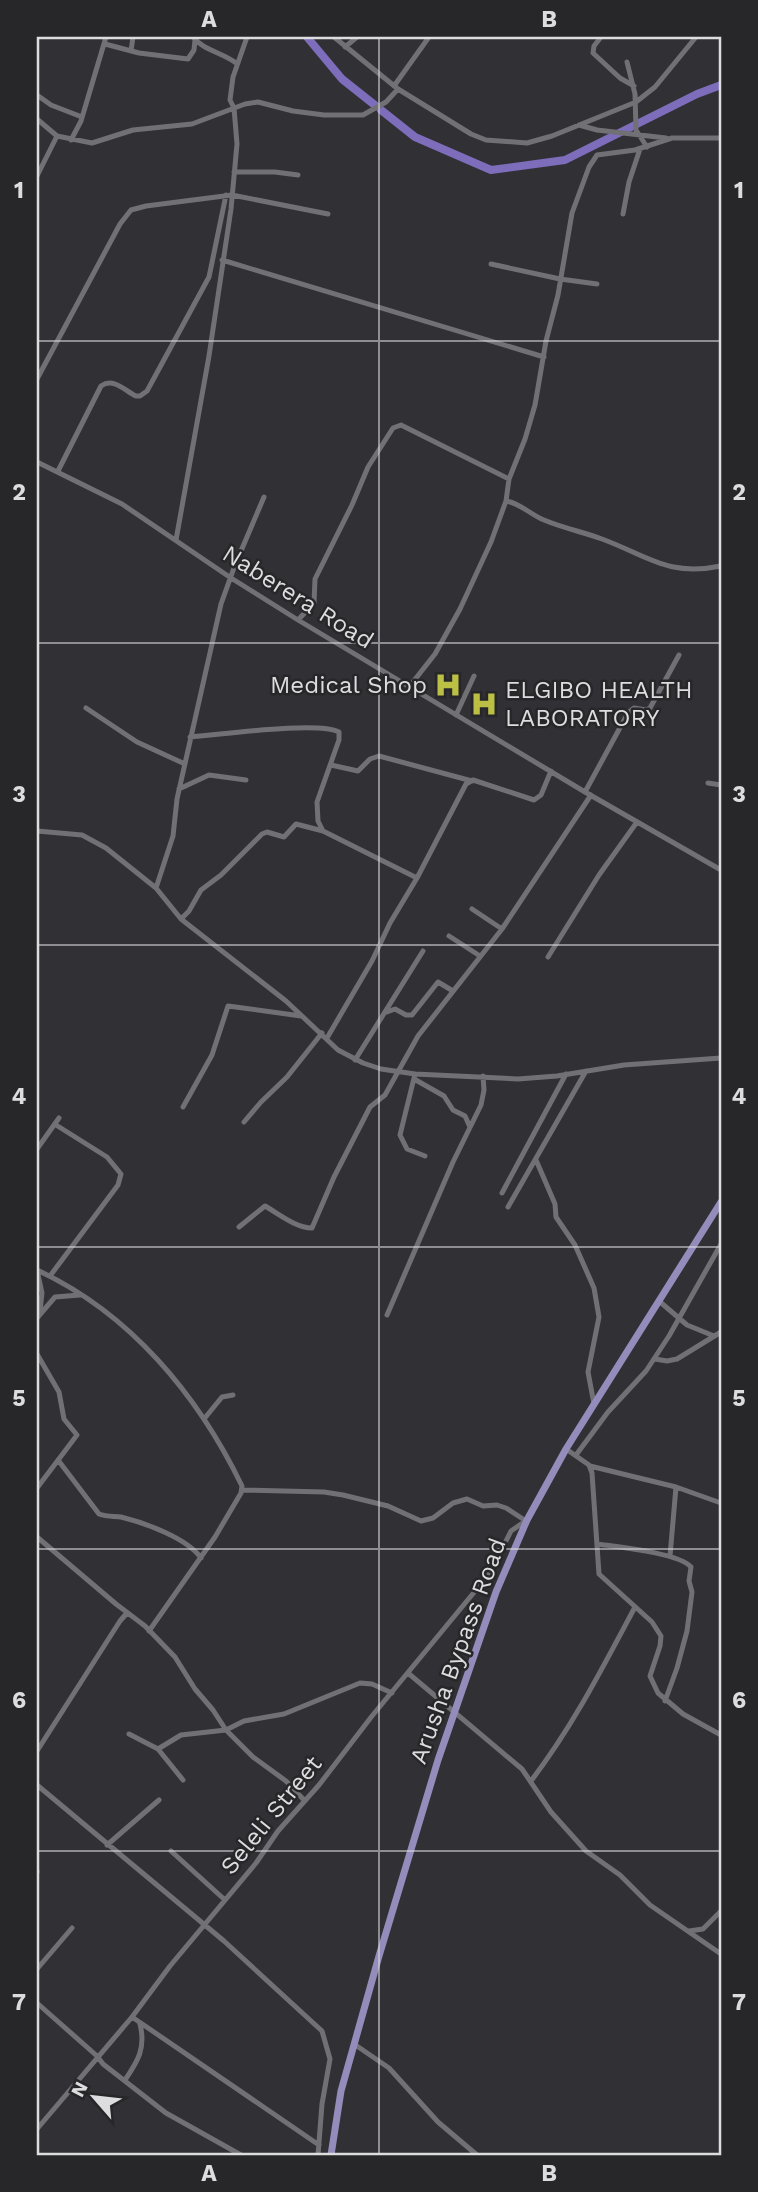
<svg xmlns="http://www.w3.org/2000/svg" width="758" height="2192" viewBox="0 0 758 2192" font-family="'Work Sans',sans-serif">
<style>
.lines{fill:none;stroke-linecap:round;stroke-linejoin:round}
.river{stroke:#7d6dba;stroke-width:8}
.minor{stroke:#717075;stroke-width:5}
.major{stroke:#948cba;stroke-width:7}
.grid{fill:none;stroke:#dddde0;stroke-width:2;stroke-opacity:0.55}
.labels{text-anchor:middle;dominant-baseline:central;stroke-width:5;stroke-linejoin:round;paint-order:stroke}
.street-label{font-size:24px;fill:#dddde0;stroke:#27272a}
.poi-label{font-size:24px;fill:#dddde0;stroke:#27272a;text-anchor:end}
.neatline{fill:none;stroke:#dddde0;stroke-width:2.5}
.grid-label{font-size:23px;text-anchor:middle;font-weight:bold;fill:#dddde0}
</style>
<rect width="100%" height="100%" fill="#313035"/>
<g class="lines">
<path class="river" d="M 307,37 L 342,79 L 376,106
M 381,110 L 415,137 L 491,170 L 565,160 L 697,94 L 721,85"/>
<path class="minor" d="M 193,37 C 203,50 223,53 236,63
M 334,37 L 398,89 L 471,134 L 486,140 L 527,143 L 552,136 L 636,102 L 655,87 L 696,37
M 601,37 L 594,46 L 593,53 L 620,78 L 634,86
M 105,44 L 139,53 L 188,59 L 194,50 L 195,40
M 345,47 L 357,37
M 131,51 L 133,37
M 627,62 L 635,94 L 636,130 L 647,147
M 394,86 L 429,37
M 37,95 L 51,105 L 82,117
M 37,119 L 57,136 L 92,143 L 133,130 L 192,124 L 245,104 L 258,102 L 293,111 L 324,115 L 363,115 L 386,102 L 398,89
M 579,125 L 597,130 L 666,138
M 71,140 L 81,121 L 106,37
M 234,172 L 275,172 L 298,175
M 37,176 L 57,136
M 623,214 L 629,182 L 640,149
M 222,260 L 544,357
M 491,264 L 560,279 L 597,284
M 37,379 L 120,224 L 131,210 L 146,206 L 232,195 L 328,214
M 37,462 L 122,504 L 231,578 L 298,620 L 585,792 L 721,870
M 58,471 L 101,386 C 114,377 125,391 136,396 L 140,396 L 147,391 L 209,277 L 226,195
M 506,501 C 520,503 531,515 544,520 C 563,528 583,532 602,539 C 648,556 668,577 721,566
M 176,540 L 209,356 L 231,209 L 237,144 L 234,108 L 230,100 L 233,77 L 247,37
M 298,620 L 314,603 L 315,579 L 352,505 L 368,467 L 393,428 L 401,425 L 509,479
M 409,687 L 435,654 L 460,609 L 491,542 L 506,501 L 509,479 L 525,439 L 535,405 L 546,341 L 558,295 L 572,213 L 589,167 L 597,155 L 635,150 L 672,138 L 721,138
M 86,708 L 137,742 L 185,764
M 456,715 L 474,676
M 190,737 C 219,735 317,721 339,732 L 339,740 L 317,802 L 318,821 L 323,831
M 331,765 L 358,771 L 370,759 L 379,756 L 472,781
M 708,783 L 721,785
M 179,789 L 209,775 L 246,780
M 585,792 L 628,713 L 634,708 L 646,710 L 650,708 L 679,655
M 37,831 L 82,835 L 106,848 L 156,888 L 181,919 L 286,1001 L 338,1050 L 363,1063 L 381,1069 L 415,1074 L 518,1079 L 557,1076 L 624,1065 L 721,1058
M 156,888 L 173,836 L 177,799 L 221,604 L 235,565 L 264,497
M 472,909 L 502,929
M 181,919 L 189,911 L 201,890 L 221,875 L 262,834 L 267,832 L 284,837 L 296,824 L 323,831 L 417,878
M 449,936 L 480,956
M 548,957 L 599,875 L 637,822
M 387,1012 L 395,1009 L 406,1015 L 412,1015 L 438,982 L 453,991
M 327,1038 L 372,961 L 390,923 L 417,878 L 466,784 L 473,780 L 534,800 L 541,795 L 551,771
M 355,1060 L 423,951
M 415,1074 L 400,1135 L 407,1149 L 425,1156
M 414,1079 L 444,1096 L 453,1110 L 465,1116 L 470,1127
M 183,1107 L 212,1055 L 228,1006 L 301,1016
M 244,1122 L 261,1102 L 287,1077 L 322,1033
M 37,1149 L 59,1118
M 536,1160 L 555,1204 L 556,1217 L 575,1245 L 594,1288 L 599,1317 L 588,1372 L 594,1404
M 502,1193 L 566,1074
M 508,1207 L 586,1071
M 239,1227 L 265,1206 C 279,1214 296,1228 312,1228 L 334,1177 L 370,1107 L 385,1095 L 418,1036 L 502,929 L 591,795
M 37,1270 C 130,1313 198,1395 242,1486 L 241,1493 L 215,1537 L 149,1631
M 37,1270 L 42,1293 L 40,1311
M 50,1276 L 118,1185 L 121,1174 L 107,1157 L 56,1125
M 659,1301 L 687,1325 L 714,1336
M 387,1315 L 453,1162 L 481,1105 L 484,1090 L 483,1076
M 37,1318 L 55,1297 L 80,1295
M 37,1354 L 59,1392 L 64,1419 L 77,1435 L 37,1488
M 655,1359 L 667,1361 L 677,1359 L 721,1332
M 204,1419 L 222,1397 L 233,1395
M 566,1449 L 589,1465 L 592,1473 L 599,1574 L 652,1622 L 661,1636 L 660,1646 L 650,1676 L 658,1693 L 683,1714 L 721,1735
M 576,1455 L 608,1412 L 646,1371 L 669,1336 L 721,1244
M 58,1460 L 99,1514 C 107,1517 114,1516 121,1517 C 145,1523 187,1538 201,1558
M 590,1466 L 676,1487 L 721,1503
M 242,1490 L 324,1492 L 343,1495 L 388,1506 L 421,1521 L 433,1518 L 453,1503 L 467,1499 L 483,1506 L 497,1505 L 506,1508 L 526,1521
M 37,1537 L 116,1604 L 145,1626 L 175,1657 L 195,1689 L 213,1710 L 226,1730 L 253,1757 L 286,1781 L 305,1801
M 597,1544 C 618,1547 679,1553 691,1567 L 689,1581 L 692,1592 L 687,1631 L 677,1668 L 665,1701
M 670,1556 L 676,1487
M 408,1673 L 522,1769 L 551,1812 L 586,1851 L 620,1875 L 650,1905 L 721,1954
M 129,1734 L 158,1749 L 181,1735 L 226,1730 L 244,1721 L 284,1714 L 360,1683 L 372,1684 L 392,1693
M 158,1749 L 183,1780
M 37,1751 L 120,1621 L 127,1613
M 531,1781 C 573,1726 603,1667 635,1607
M 37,1785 L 224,1941 L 322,2031 L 330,2059 L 322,2104 L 318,2155
M 107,1845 L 159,1800
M 171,1851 L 225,1900
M 37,1872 L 37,1871
M 689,1931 L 703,1929 L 721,1911
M 37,1969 L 72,1928
M 37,2003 L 97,2056 L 103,2064 L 166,2113 L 241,2155
M 132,2017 L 319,2145
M 354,2044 L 389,2068 L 438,2122 L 477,2155
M 125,2080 C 138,2061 146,2048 140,2024
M 37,2129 L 132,2017 L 170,1966 L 256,1863 L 278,1831 L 319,1785 L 372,1716 L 490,1573 L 511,1531 L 527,1520"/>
<path class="major" d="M 331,2155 L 341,2091 L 379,1956 L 438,1760 L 496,1592 L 527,1520 L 566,1449 L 721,1202"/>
</g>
<path class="grid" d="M 379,37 L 379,2155M 37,341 L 721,341M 37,643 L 721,643M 37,945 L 721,945M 37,1247 L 721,1247M 37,1549 L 721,1549M 37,1851 L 721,1851"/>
<defs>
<g id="hospital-bare" transform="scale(2.1)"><path d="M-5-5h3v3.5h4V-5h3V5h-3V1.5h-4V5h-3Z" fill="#bbc045" stroke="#27272a" stroke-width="2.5" paint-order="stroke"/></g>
</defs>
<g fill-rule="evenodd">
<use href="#hospital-bare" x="448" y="685"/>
<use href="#hospital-bare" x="484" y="704"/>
</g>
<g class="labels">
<g class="street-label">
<text transform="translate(298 597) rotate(32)">Naberera Road</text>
<text transform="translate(458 1651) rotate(-70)">Arusha Bypass Road</text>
<text transform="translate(271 1815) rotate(-51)">Seleli Street</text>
</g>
<g class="poi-label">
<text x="427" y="685">Medical Shop</text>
<text x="505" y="690" text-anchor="start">ELGIBO HEALTH<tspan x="505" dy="28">LABORATORY</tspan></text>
</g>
</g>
<rect width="758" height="2192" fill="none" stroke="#27272a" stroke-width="77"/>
<g transform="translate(94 2097) rotate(298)" stroke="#27272a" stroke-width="5" paint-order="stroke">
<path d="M0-5L12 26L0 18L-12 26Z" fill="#dddde0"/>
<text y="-10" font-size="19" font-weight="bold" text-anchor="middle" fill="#dddde0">N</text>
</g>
<rect x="38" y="38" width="682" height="2116" class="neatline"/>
<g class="grid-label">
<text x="209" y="27">A</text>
<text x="549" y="27">B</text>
<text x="19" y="198">1</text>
<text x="739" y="198">1</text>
<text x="19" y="500">2</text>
<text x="739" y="500">2</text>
<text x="19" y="802">3</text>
<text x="739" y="802">3</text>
<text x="19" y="1104">4</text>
<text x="739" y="1104">4</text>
<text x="19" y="1406">5</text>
<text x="739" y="1406">5</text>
<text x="19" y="1708">6</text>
<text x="739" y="1708">6</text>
<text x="19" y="2010">7</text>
<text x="739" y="2010">7</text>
<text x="209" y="2181">A</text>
<text x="549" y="2181">B</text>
</g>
</svg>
